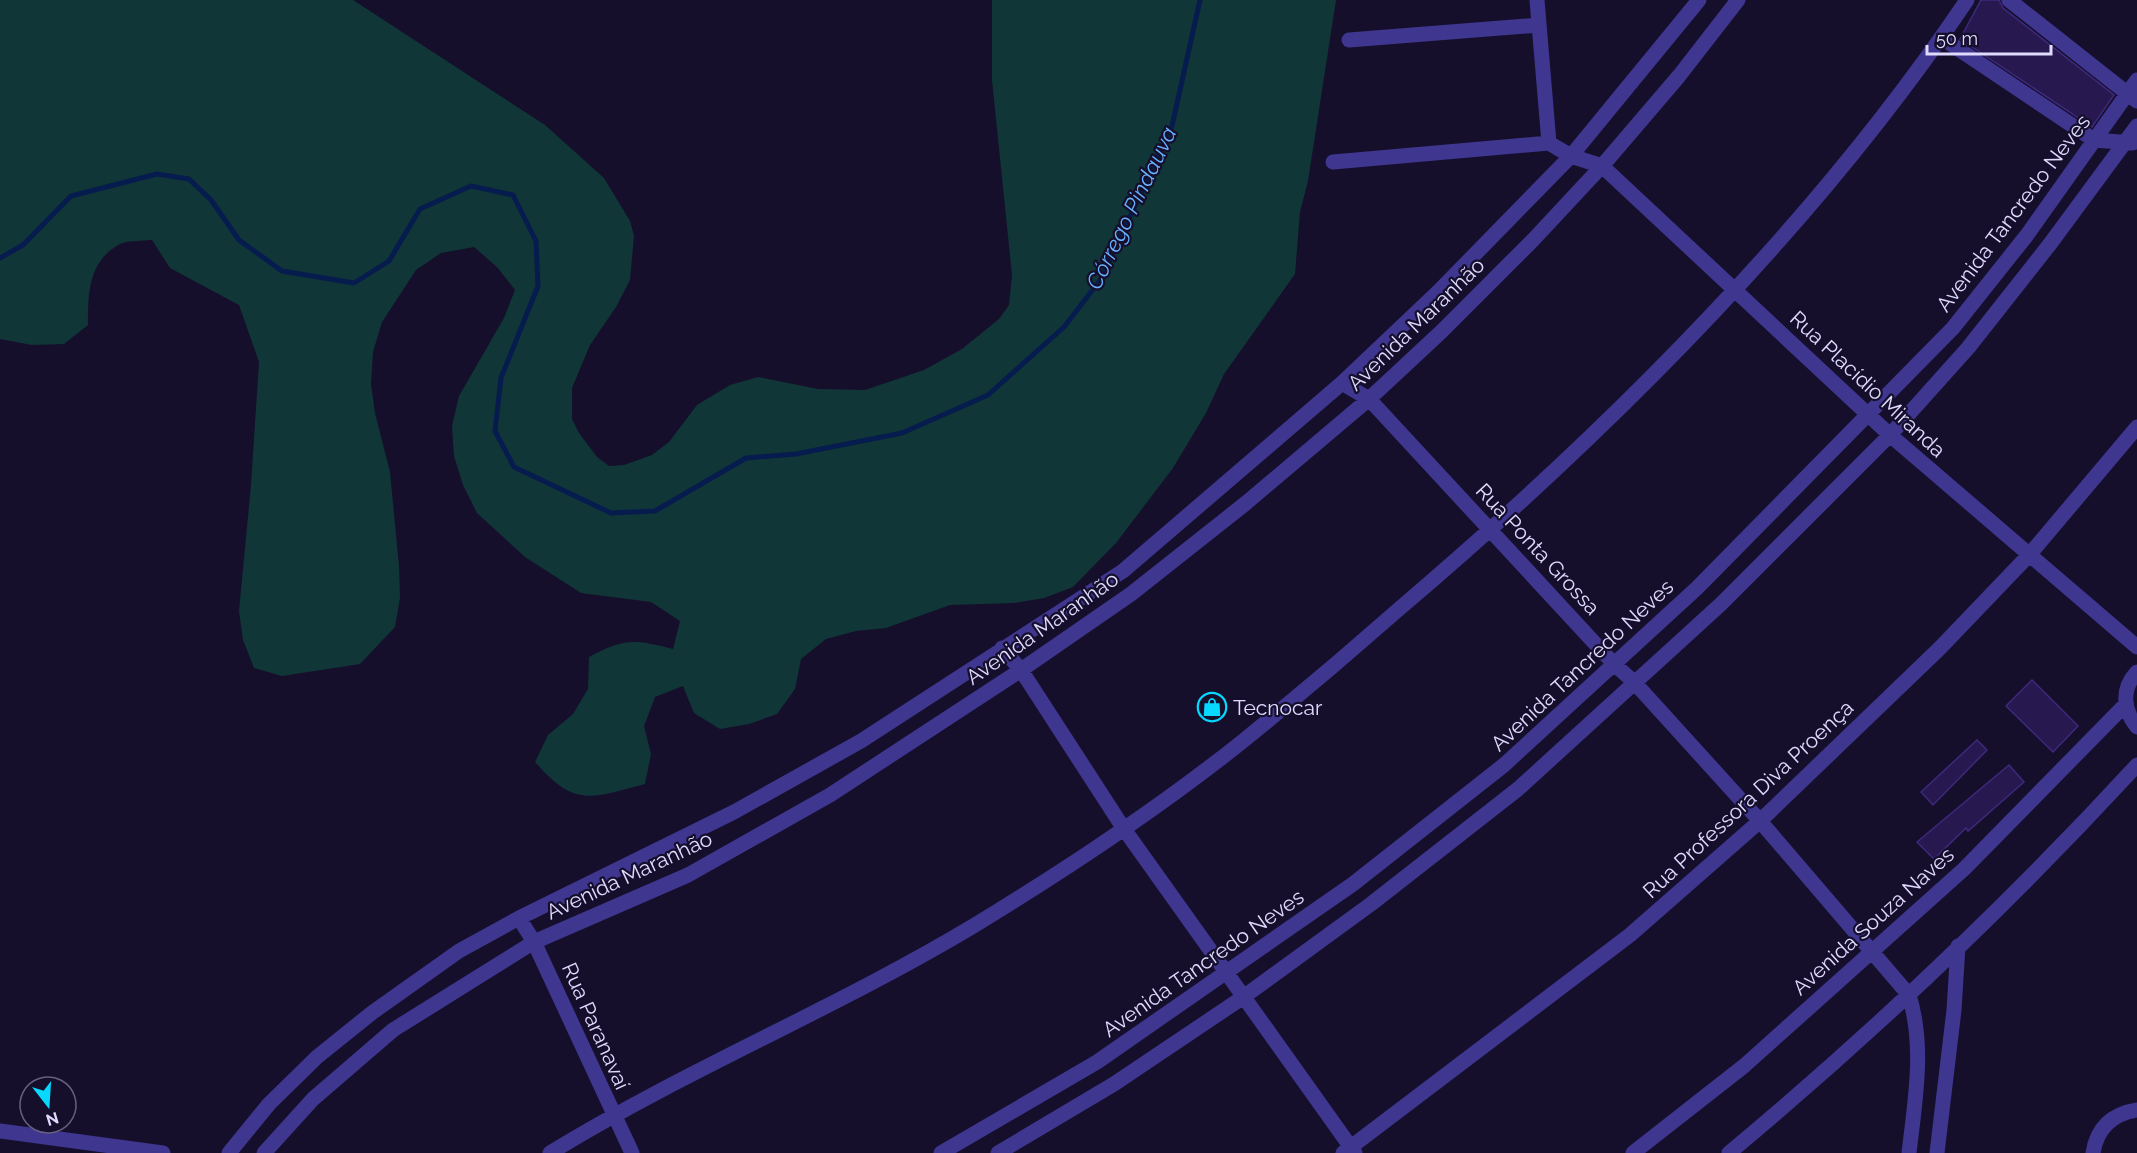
<svg xmlns="http://www.w3.org/2000/svg" width="2137" height="1153" viewBox="0 0 2137 1153" font-family="Raleway,sans-serif">
<style>
.green{fill:#113637}
.lines{fill:none;stroke-linecap:round;stroke-linejoin:round}
.stream{stroke:#061c4e;stroke-width:5}
.building{fill:#27194f;stroke:#3e297d;stroke-width:1.5}
.minor{stroke:#3e368f;stroke-width:15}
.labels{text-anchor:middle;dominant-baseline:central;stroke-width:4.5;stroke-linejoin:round;paint-order:stroke}
.street-label{font-size:21px;fill:#e0daff;stroke:#150f2c}
.poi-label{font-size:21px;fill:#e0daff;stroke:#150f2c;text-anchor:start}
.water-label{font-size:22px;font-style:italic;fill:#68b1ff;stroke:#150f2c}
</style>
<rect width="100%" height="100%" fill="#150f2c"/>
<path class="green" d="M 0,0 L 353,0 L 545,125 L 604,178 L 630,221 L 634,236 L 630,280 L 616,307 L 590,345 L 572,388 L 572,419 L 579,433 L 597,457 L 609,466 L 624,465 L 652,455 L 669,442 L 697,405 L 730,385 L 758,377 L 818,389 L 865,390 L 924,370 L 962,349 L 999,319 L 1009,305 L 1012,275 L 992,80 L 992,0 L 1336,0 L 1308,181 L 1300,212 L 1295,274 L 1224,374 L 1206,413 L 1173,468 L 1116,543 L 1073,587 L 1044,598 L 1014,603 L 950,605 L 886,628 L 856,631 L 826,639 L 801,659 L 795,689 L 777,714 L 749,724 L 720,729 L 694,713 L 683,686 L 655,697 L 644,726 L 651,754 L 645,784 C 591,798 575,808 535,762 L 548,735 L 573,714 L 588,689 L 589,657 C 624,638 635,639 673,649 L 680,621 L 651,602 L 581,593 L 525,557 L 477,513 L 463,485 L 454,456 L 452,426 L 459,396 L 504,318 L 515,290 L 497,267 L 474,247 L 441,253 L 416,270 L 382,322 L 373,352 L 371,384 L 375,413 L 390,472 L 399,566 L 400,598 L 395,627 L 360,664 L 282,676 L 254,668 L 243,640 L 239,611 L 251,485 L 259,362 L 239,305 L 170,268 L 152,240 C 143,241 129,240 120,244 C 88,261 88,294 88,325 L 64,344 L 32,345 L 0,339 Z"/>
<g class="lines">
<path class="stream" d="M 0,258 L 23,245 L 71,196 L 157,174 L 189,179 L 211,200 L 239,240 L 282,271 L 354,283 L 389,261 L 420,209 L 471,186 L 513,195 L 536,241 L 538,286 L 501,378 L 495,431 L 514,467 L 611,513 L 655,511 L 746,458 L 796,454 L 902,433 L 988,395 L 1064,327 L 1101,279 L 1172,126 L 1200,0"/>
</g>
<path class="building" d="M 1981,0 L 1999,0 L 2003,8 L 2114,95 L 2092,127 L 1960,39 Z
M 2032,680 L 2078,726 L 2053,752 L 2006,706 Z
M 1977,740 L 1987,750 L 1933,805 L 1921,792 Z
M 2009,765 L 2024,782 L 1968,831 L 1966,828 L 1934,859 L 1917,842 Z"/>
<g class="lines">
<path class="minor" d="M 1537,0 L 1549,143 L 1571,156 L 1602,166 L 1890,435 L 2137,647
M 2009,0 L 2137,101
M 1942,38 L 2094,140 L 2133,143
M 1349,40 L 1539,25
M 1333,162 L 1549,143
M 1342,383 L 1369,399 L 1614,664 L 1634,682 L 1760,821 L 1909,995 C 1925,1047 1915,1100 1909,1153
M 1002,648 L 1021,670 L 1124,829 L 1355,1153
M 2137,672 C 2121,689 2123,710 2137,727
M 519,918 L 534,942 L 632,1153
M 0,1131 L 163,1153
M 229,1153 L 269,1104 L 317,1057 L 373,1012 L 459,951 L 519,918 L 734,812 L 861,741 L 1123,571 L 1342,383 L 1438,292 L 1571,156 L 1699,0
M 264,1153 L 313,1099 L 393,1030 L 534,942 L 688,875 L 830,795 L 1021,670 L 1131,594 L 1246,503 L 1369,399 L 1442,331 L 1533,240 L 1602,166 L 1679,76 L 1738,0
M 550,1153 C 687,1069 837,1008 975,925 C 1067,869 1159,808 1243,741 C 1296,698 1348,654 1399,609 C 1607,432 1814,227 1967,0
M 941,1153 L 1097,1062 L 1353,884 L 1504,765 L 1697,588 L 1953,328 L 2027,235 L 2137,80
M 998,1153 L 1114,1084 L 1242,998 L 1371,904 L 1518,789 L 1721,604 L 1890,435 L 1968,348 L 2050,244 L 2137,126
M 1343,1153 L 1630,935 L 1760,821 L 1940,648 L 2030,554 L 2137,427
M 1633,1153 L 1744,1066 L 1964,869 L 2125,705
M 1729,1153 C 1873,1033 2010,903 2137,765
M 1937,1153 L 1954,1010 L 1958,946
M 2093,1153 C 2097,1128 2112,1114 2137,1110"/>
</g>
<defs>
<g id="shop-ring" transform="scale(1.5)"><circle r="9.5" fill="#150f2c" stroke="#06d8ff" stroke-width="1.5"/><path d="M-5-2.5h2.3a2.7 3.5 0 0 1 5.4 0H5L5.5 6h-11ZM-1.5-2.5h3a1.5 2.3 0 0 0-3 0Z" fill="#06d8ff"/></g>
</defs>
<g fill-rule="evenodd">
<use href="#shop-ring" x="1212" y="707"/>
</g>
<g class="labels">
<g class="street-label">
<text transform="translate(2013 213) rotate(-53)">Avenida Tancredo Neves</text>
<text transform="translate(1416 324) rotate(-44)">Avenida Maranhão</text>
<text transform="translate(1868 384) rotate(43)">Rua Placídio Miranda</text>
<text transform="translate(1538 549) rotate(47)">Rua Ponta Grossa</text>
<text transform="translate(1042 628) rotate(-35)">Avenida Maranhão</text>
<text transform="translate(1582 665) rotate(-43)">Avenida Tancredo Neves</text>
<text transform="translate(1748 799) rotate(-43)">Rua Professora Diva Proença</text>
<text transform="translate(629 875) rotate(-25)">Avenida Maranhão</text>
<text transform="translate(1873 921) rotate(-42)">Avenida Souza Naves</text>
<text transform="translate(1203 963) rotate(-35)">Avenida Tancredo Neves</text>
<text transform="translate(596 1026) rotate(66)">Rua Paranavaí</text>
</g>
<g class="poi-label">
<text x="1233" y="707">Tecnocar</text>
</g>
<g class="water-label">
<text transform="translate(1131 208) rotate(-64)">Córrego Pindauva</text>
</g>
</g>
<g transform="translate(48 1105) rotate(163)"><circle r="28" fill="#150f2c" stroke="#666080" stroke-width="1.5"/>
<path d="M0-4.5L10 22L0 15L-10 22Z" fill="#06d8ff"/>
<text y="-9" font-size="16" font-weight="bold" text-anchor="middle" fill="#e0daff">N</text>
</g>
<path d="M1927 45v9h124v-9" fill="none" stroke="#e0daff" stroke-width="3"/>
<text x="1936" y="45" font-size="18" fill="#e0daff" stroke="#150f2c" stroke-width="4.5" paint-order="stroke">50 m</text>
</svg>
